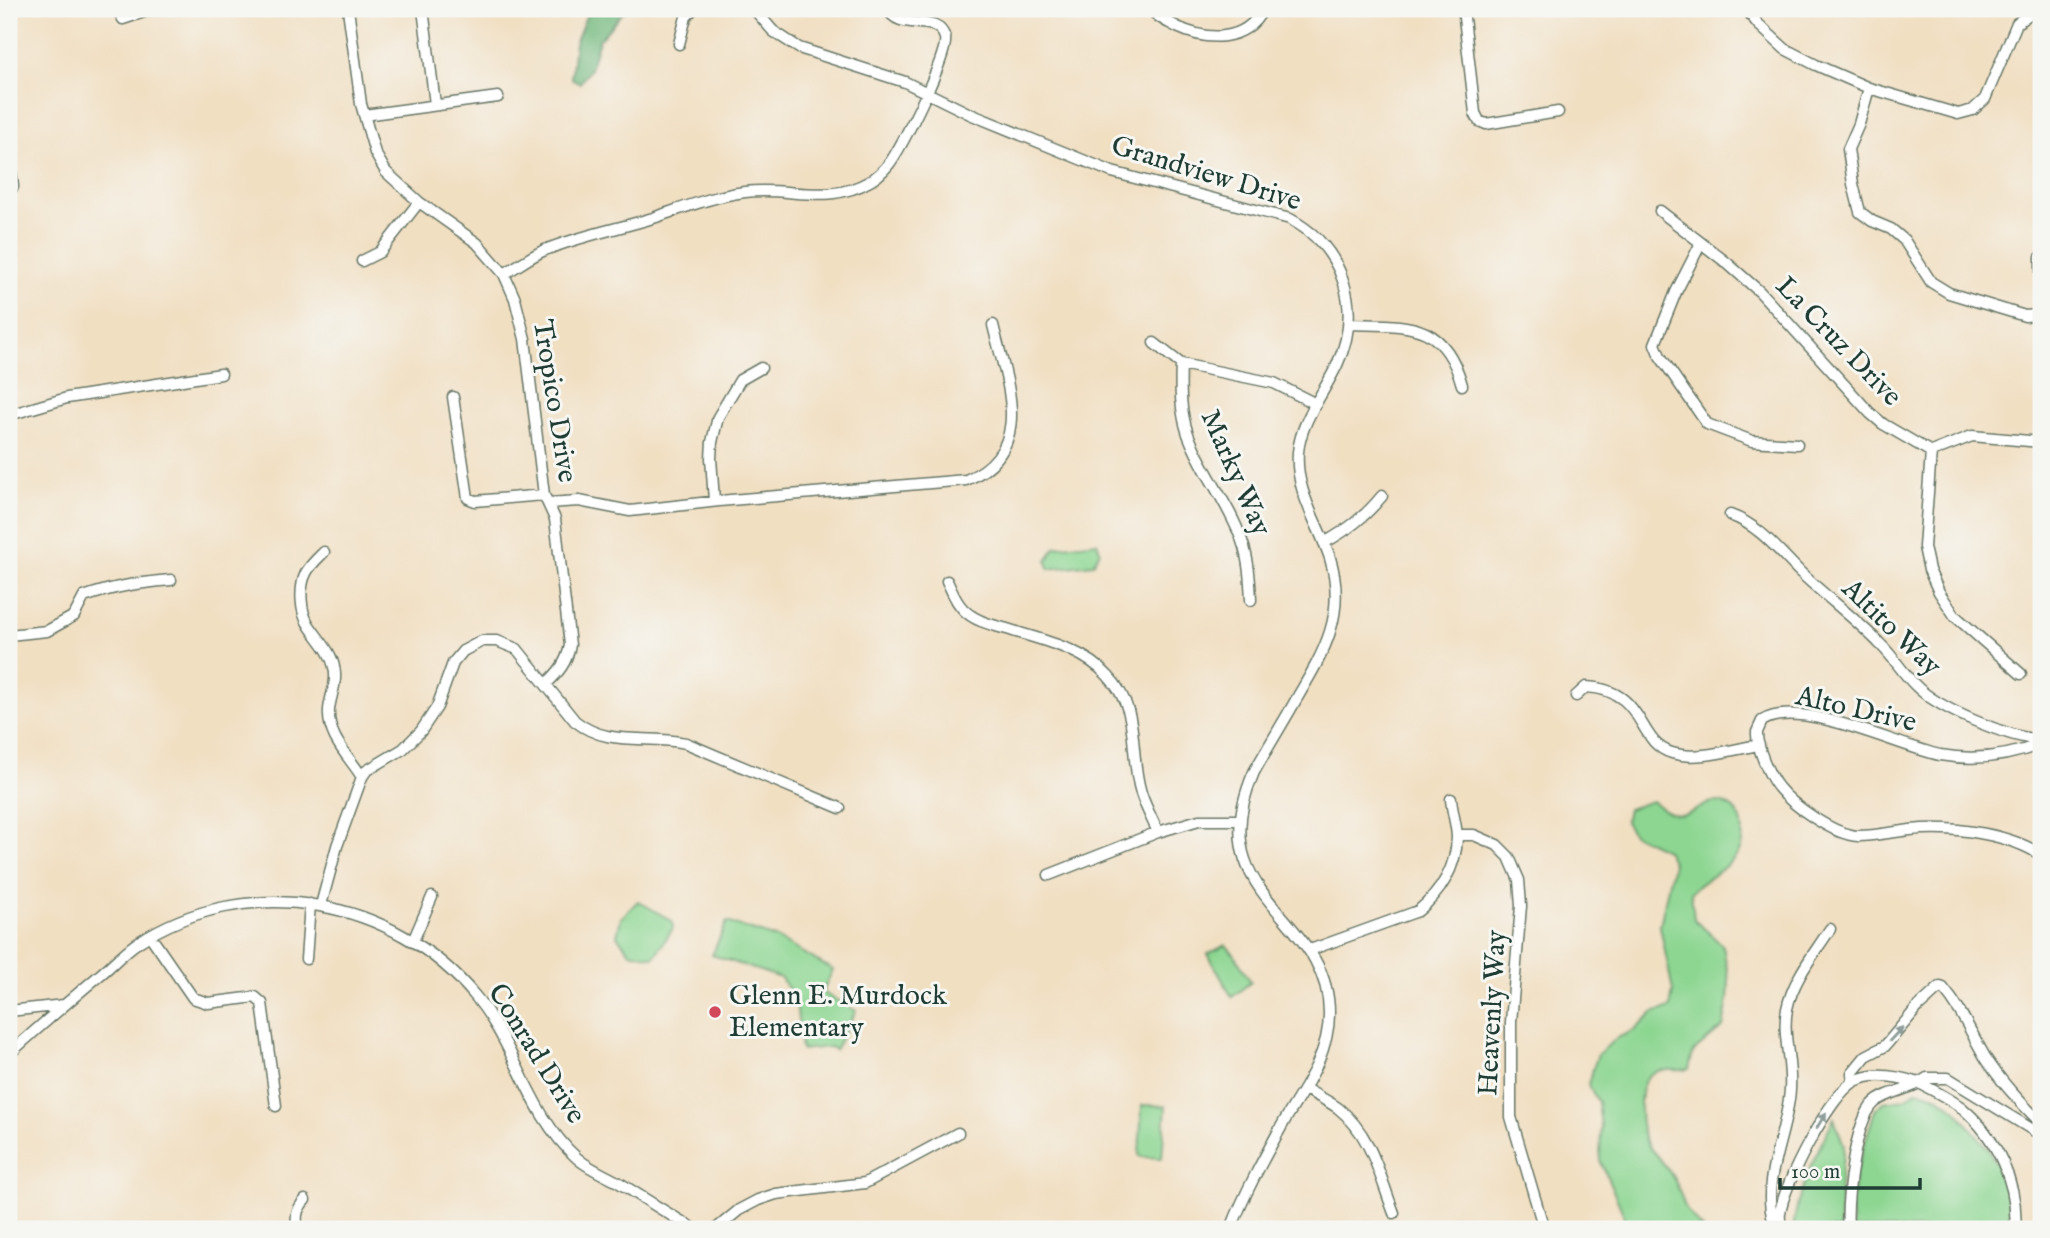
<svg xmlns="http://www.w3.org/2000/svg" width="2050" height="1238" viewBox="0 0 2050 1238" font-family="'IM FELL English',serif">
<style>
.green{fill:#8cd691;stroke:#568a62;stroke-width:2}
.forest{fill:#71b77b;stroke:#487a58;stroke-width:2}
.lines{fill:none;stroke-linecap:round;stroke-linejoin:round}
.minor-casing{stroke:#687666;stroke-width:13}
.minor{stroke:#fff;stroke-width:10}
.oneway{fill:#8f9e9a}
.poi-dot{fill:#d1495b;stroke:#f6f6f2;stroke-width:2.5}
.labels{text-anchor:middle;dominant-baseline:central;stroke-width:6;stroke-linejoin:round;paint-order:stroke}
.street-label{font-size:28px;fill:#1f3d34;stroke:#f6f6f2}
.poi-label{font-size:28px;fill:#1f3d34;stroke:#f6f6f2;text-anchor:start}
</style>
<rect width="100%" height="100%" fill="#f6f6f2"/>
<filter id="ink" filterUnits="userSpaceOnUse"><feTurbulence type="fractalNoise" baseFrequency=".0143" numOctaves="2"/><feDisplacementMap in="SourceGraphic" scale="14" xChannelSelector="R" yChannelSelector="G"/><feConvolveMatrix kernelMatrix="1 2 1 2 8 2 1 2 1" color-interpolation-filters="sRGB"/></filter>
<filter id="wash" filterUnits="userSpaceOnUse"><feTurbulence type="fractalNoise" baseFrequency=".00686" numOctaves="4" result="noise"/><feDisplacementMap in="SourceGraphic" scale="28" xChannelSelector="R" yChannelSelector="G"/><feGaussianBlur stdDeviation="1.57" result="paint"/><feColorMatrix in="noise" values="0 0 0 0 0 0 0 0 0 0 0 0 0 0 0 0 0 1.4 0 .05"/><feComposite in="paint" operator="in"/></filter>
<g filter="url(#wash)">
<rect width="100%" height="100%" fill="#f1dfc2"/>
<path class="green" d="M 1097,542 L 1100,551 L 1093,564 L 1049,569 L 1047,561 L 1055,547 Z
M 1652,801 C 1661,808 1669,815 1681,815 C 1690,815 1697,809 1705,805 C 1720,796 1739,808 1742,824 C 1743,833 1743,847 1737,855 C 1725,871 1705,878 1691,892 L 1694,919 L 1723,946 L 1729,981 L 1728,1001 L 1723,1027 L 1693,1052 L 1689,1069 C 1675,1073 1654,1064 1645,1081 C 1641,1087 1640,1100 1640,1108 C 1640,1156 1659,1148 1676,1183 C 1680,1191 1682,1200 1686,1209 C 1690,1216 1697,1223 1703,1229 L 1627,1229 L 1622,1211 L 1600,1160 L 1601,1126 L 1598,1102 L 1588,1084 L 1598,1054 L 1617,1038 L 1635,1030 L 1653,1013 L 1670,1008 L 1673,991 L 1660,926 L 1673,863 L 1666,850 L 1633,834 L 1625,822 L 1628,809 Z
M 638,901 L 672,921 L 673,928 L 654,957 L 630,952 L 617,936 L 621,918 Z
M 727,922 L 776,938 L 833,970 L 822,992 L 856,1011 L 835,1050 L 830,1047 L 801,1050 L 796,1000 L 781,978 L 712,955 Z
M 1226,945 L 1234,954 L 1251,982 L 1232,997 L 1208,954 Z
M 1917,1090 L 1939,1097 L 1955,1109 L 1987,1147 L 2009,1187 L 2010,1229 L 1853,1229 L 1851,1207 L 1855,1175 L 1875,1110 L 1884,1102 L 1905,1099 Z
M 1142,1105 L 1166,1106 L 1162,1158 L 1141,1157 L 1139,1155 Z
M 1834,1118 L 1844,1146 L 1840,1185 L 1840,1229 L 1793,1229 C 1798,1188 1816,1154 1834,1118 Z"/>
<path class="forest" d="M 589,9 L 626,9 L 599,40 L 590,69 L 580,83 L 571,78 L 575,43 Z"/>
</g>
<g filter="url(#ink)">
<g class="lines">
<g class="minor-casing">
<path id="minor" d="M 117,9 L 123,19 L 153,9
M 348,9 L 361,104 L 375,153 L 386,172 L 419,202 L 477,243 L 504,274 L 515,299 L 525,339 L 544,495 L 555,519 L 570,645 C 567,662 559,672 546,684
M 423,9 L 435,104
M 754,9 L 773,31 L 799,48 L 905,82 L 970,114 L 1112,172 L 1290,219 C 1344,248 1363,309 1337,365 C 1324,393 1301,420 1298,452 C 1295,492 1318,522 1330,558 C 1347,614 1324,652 1297,698 C 1283,723 1268,747 1254,772 C 1198,900 1330,913 1329,1014 C 1329,1054 1305,1087 1285,1120 C 1265,1156 1245,1192 1231,1229
M 1150,9 C 1158,18 1166,21 1177,27 C 1207,41 1245,43 1263,9
M 1463,9 L 1475,113 L 1479,121 L 1486,124 L 1558,112
M 1746,9 L 1758,24 L 1785,49 L 1816,65 L 1869,88 L 1958,114 L 1973,110 L 1985,99 L 2017,23 L 2036,9
M 679,44 L 686,17 L 693,9
M 1869,88 L 1859,124 L 1848,149 L 1853,184 L 1860,212 L 1872,221 L 1891,229 L 1904,240 L 1931,282 L 1949,293 L 2025,316 L 2036,315 L 2041,311
M 364,115 L 498,97
M 9,152 L 13,187
M 1660,211 L 1727,263 L 1760,292 L 1870,413 L 1883,424 L 1931,452 L 1972,436 L 2041,442
M 1701,243 L 1676,292 L 1655,344 L 1660,356 L 1707,424 L 1752,441 L 1797,444
M 2041,257 L 2041,272
M 362,261 L 380,252 L 419,202
M 504,274 C 518,266 531,256 545,250 C 580,236 617,229 653,218 C 683,208 713,196 745,192 C 789,186 827,206 870,181 C 877,177 884,170 889,164 C 901,148 949,54 945,38 C 938,12 899,33 888,9
M 1349,324 C 1406,326 1444,319 1462,385
M 1154,343 L 1181,364 L 1274,383 L 1316,404
M 1181,364 C 1180,388 1180,411 1188,434 C 1202,472 1229,503 1242,541 C 1249,560 1250,580 1251,600
M 453,397 L 468,498 L 475,501 L 544,495
M 9,415 L 67,398 L 221,374
M 1931,452 L 1924,547 L 1929,570 L 1939,592 L 1955,616 L 2021,674
M 714,501 L 711,458 L 712,442 L 718,417 L 740,380 L 761,368
M 548,503 L 579,501 L 630,511 L 719,501 L 966,480 C 1037,450 1006,381 993,325
M 1730,515 C 1759,525 1778,550 1800,572 C 1826,597 1855,618 1880,644 C 1893,656 1902,672 1915,685 C 1938,709 2007,737 2041,740
M 1324,543 C 1347,530 1365,517 1382,496
M 324,552 C 318,558 310,565 306,573 C 299,587 300,612 309,625 C 318,639 331,651 334,667 C 338,682 330,696 329,710 C 327,737 349,756 362,777
M 947,581 C 952,591 955,601 963,609 C 974,621 992,625 1007,629 C 1041,640 1083,648 1108,676 C 1142,712 1128,750 1141,793 C 1145,806 1152,819 1158,832
M 9,635 L 47,631 L 74,616 L 84,597 C 115,586 139,583 171,580
M 1576,696 L 1586,687 C 1647,690 1635,742 1672,753 C 1698,761 1733,749 1759,745
M 2041,744 C 2008,757 1975,761 1940,755 C 1897,746 1800,697 1762,721 L 1757,732 C 1756,746 1769,776 1778,787 C 1792,805 1834,835 1858,836 C 1879,836 1901,830 1922,829 C 1957,827 2012,835 2041,855
M 1457,835 L 1474,835 L 1497,845 L 1509,857 L 1519,880 L 1521,906 L 1511,1022 L 1511,1117 L 1544,1229
M 1049,875 L 1158,832 L 1199,820 L 1240,820
M 321,905 L 337,846 L 362,777 L 366,771 L 403,749 L 421,731 L 437,707 L 453,663 L 463,651 L 482,641 L 497,641 L 517,649 L 575,721 C 609,748 646,734 686,743 L 840,808
M 151,937 L 193,998 L 208,1003 L 255,997 L 262,1003 L 276,1106
M 413,941 L 432,897
M 1310,950 L 1418,911 C 1440,893 1456,868 1457,838 C 1457,826 1452,812 1451,799
M 306,959 L 310,904
M 9,1011 L 64,1005
M 9,1054 C 39,1027 70,1000 101,974 C 113,964 124,952 137,943 C 247,871 394,897 476,997 C 517,1047 528,1114 577,1158 C 588,1168 605,1175 618,1182 C 643,1198 669,1214 694,1229
M 1853,1082 L 1852,1073 L 1866,1056 L 1885,1046 L 1917,1008 L 1940,987 L 1943,988 C 1961,1009 1971,1033 1985,1057 C 2001,1082 2020,1102 2041,1123
M 1305,1089 C 1316,1095 1328,1101 1338,1108 C 1372,1135 1379,1175 1394,1213
M 1781,1227 L 1773,1220 C 1761,1178 1788,1132 1790,1089 C 1792,1062 1782,1035 1787,1009 C 1793,979 1815,953 1830,929
M 297,1229 C 296,1216 296,1210 305,1200
M 716,1229 L 739,1210 L 758,1200 L 776,1194 L 865,1183 L 958,1133
M 1781,1229 C 1781,1224 1779,1218 1780,1213 C 1783,1186 1830,1094 1855,1081 C 1874,1071 1900,1077 1919,1083 L 1927,1078 L 1948,1078 L 2041,1135
M 1848,1229 C 1846,1202 1854,1122 1874,1103 C 1885,1093 1906,1090 1919,1083 C 1933,1090 1949,1098 1962,1108 C 1996,1136 2019,1185 2015,1229"/>
</g>
<use href="#minor" class="minor"/>
</g>
<defs><path id="oneway-solid" d="M-6-.8H1V-3.2L6.5 0L1 3.2V.8H-6Z" transform="scale(1.75)"/></defs>
<g class="oneway">
<use href="#oneway-solid" transform="translate(1896 1034) rotate(-47)"/>
<use href="#oneway-solid" transform="translate(1821 1121) rotate(-59)"/>
</g>
</g>
<circle class="poi-dot" cx="715" cy="1012" r="7"/>
<g class="labels">
<g class="street-label">
<text transform="translate(1206 174) rotate(17)">Grandview Drive</text>
<text transform="translate(1838 342) rotate(46)">La Cruz Drive</text>
<text transform="translate(554 401) rotate(81)">Tropico Drive</text>
<text transform="translate(1235 473) rotate(66)">Marky Way</text>
<text transform="translate(1891 628) rotate(44)">Altito Way</text>
<text transform="translate(1856 710) rotate(13)">Alto Drive</text>
<text transform="translate(1493 1013) rotate(-87)">Heavenly Way</text>
<text transform="translate(536 1054) rotate(58)">Conrad Drive</text>
</g>
<g class="poi-label">
<text x="729" y="996">Glenn E. Murdock<tspan x="729" dy="32">Elementary</tspan></text>
</g>
</g>
<rect width="2050" height="1238" fill="none" stroke="#f6f6f2" stroke-width="35"/>
<path d="M1780 1178v10h140v-10" fill="none" stroke="#1f3d34" stroke-width="3.5"/>
<text x="1791" y="1178" font-size="21" fill="#1f3d34" stroke="#f6f6f2" stroke-width="5" paint-order="stroke">100 m</text>
</svg>
